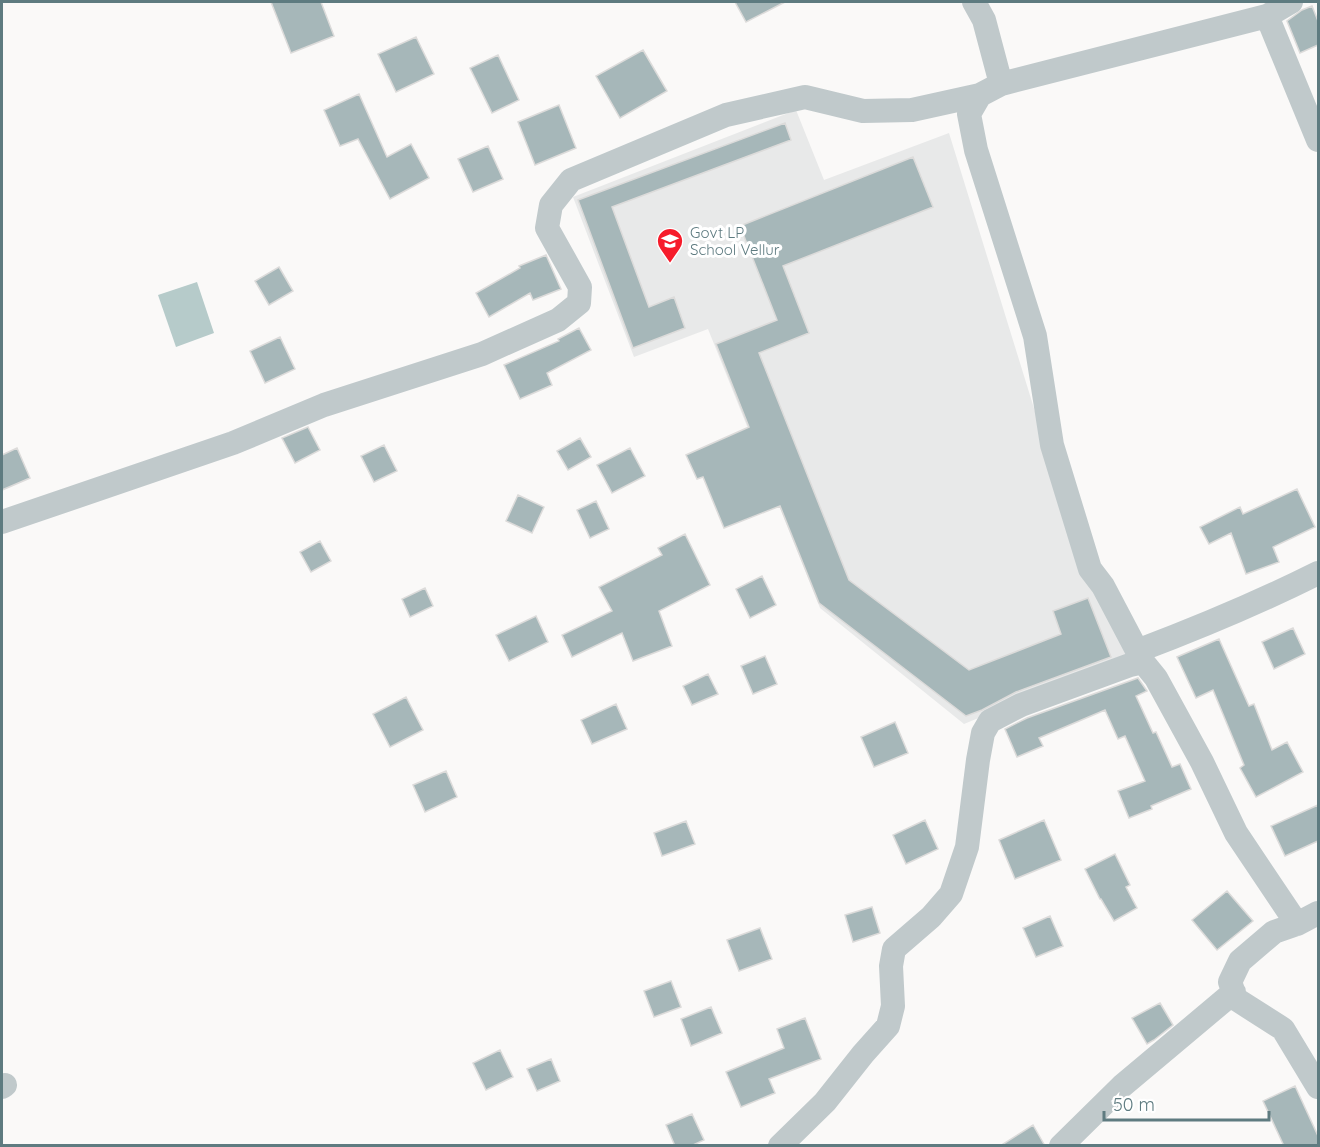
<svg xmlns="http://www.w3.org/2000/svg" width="1320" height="1147" viewBox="0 0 1320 1147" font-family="Quicksand,sans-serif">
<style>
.built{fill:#e8e9e9}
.water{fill:#b6cbca}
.building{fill:#a6b7b9;stroke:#dcdbda;stroke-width:1.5}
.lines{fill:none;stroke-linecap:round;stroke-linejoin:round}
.street{stroke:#c0c9cb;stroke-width:24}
.labels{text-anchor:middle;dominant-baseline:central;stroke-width:6;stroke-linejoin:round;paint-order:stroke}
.poi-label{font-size:15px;fill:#5e7b80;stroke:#fff;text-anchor:start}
</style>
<rect width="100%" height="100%" fill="#faf9f8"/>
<path class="built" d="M 796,110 L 824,180 L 949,133 L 1087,580 L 1128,656 L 964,724 L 820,608 L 708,329 L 634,357 L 573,197 Z"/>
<path class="water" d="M 197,282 L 214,333 L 176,347 L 158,295 Z"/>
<path class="building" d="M 271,2 L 321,2 L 334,36 L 291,53 Z
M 735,2 L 785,2 L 746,22 Z
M 1312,6 L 1318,21 L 1318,45 L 1300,53 L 1287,21 L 1302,10 Z
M 416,37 L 434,74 L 396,92 L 378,54 Z
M 643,50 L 667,91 L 620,118 L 596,76 Z
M 498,55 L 519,100 L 492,113 L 470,68 Z
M 359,94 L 387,157 L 411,144 L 429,178 L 390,199 L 358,139 L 340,146 L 324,110 Z
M 559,105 L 576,148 L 535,165 L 518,122 Z
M 785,123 L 791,140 L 612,207 L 649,307 L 674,297 L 685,328 L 633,348 L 578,200 Z
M 488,146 L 503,179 L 473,192 L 458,159 Z
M 913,157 L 933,207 L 783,266 L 809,333 L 759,353 L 849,580 L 969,670 L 1061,634 L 1053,611 L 1088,598 L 1111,657 L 1016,692 L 982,710 L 966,716 L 819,603 L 780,506 L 724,528 L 703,477 L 697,479 L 686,455 L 749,427 L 716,344 L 777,320 L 740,226 Z
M 546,255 L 561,289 L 533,300 L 530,293 L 489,317 L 476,293 L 520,268 L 519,266 Z
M 279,267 L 293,291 L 269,305 L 255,281 Z
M 579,328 L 591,350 L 547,373 L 552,385 L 520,399 L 504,365 L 559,341 L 558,339 Z
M 280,337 L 295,369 L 265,383 L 250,351 Z
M 308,427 L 320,450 L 295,463 L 282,438 Z
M 580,438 L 591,457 L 568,470 L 557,451 Z
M 384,445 L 397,471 L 374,482 L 361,456 Z
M 17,448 L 30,478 L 2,490 L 2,455 Z
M 630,448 L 645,476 L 612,493 L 597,465 Z
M 1297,489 L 1315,527 L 1273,547 L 1279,562 L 1246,574 L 1231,533 L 1209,544 L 1200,527 L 1240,507 L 1243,514 Z
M 518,495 L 544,507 L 532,533 L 506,521 Z
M 596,501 L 609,529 L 590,538 L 577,510 Z
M 685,534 L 710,585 L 659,611 L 672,646 L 633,661 L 622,633 L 572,657 L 562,635 L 612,611 L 599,587 L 662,555 L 658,548 Z
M 320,541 L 331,561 L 311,572 L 300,552 Z
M 762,576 L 776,605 L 750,618 L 736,589 Z
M 425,588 L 433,606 L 410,617 L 402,599 Z
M 536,616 L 548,642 L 509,661 L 496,635 Z
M 1293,628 L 1305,654 L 1274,669 L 1262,642 Z
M 1219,639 L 1249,706 L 1254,704 L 1272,750 L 1287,742 L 1303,772 L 1256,797 L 1240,768 L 1244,765 L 1213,690 L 1196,698 L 1177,657 Z
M 765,656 L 777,684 L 753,694 L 741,666 Z
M 708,674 L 718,694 L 692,705 L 683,686 Z
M 1138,678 L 1147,691 L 1136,696 L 1153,733 L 1156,732 L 1172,767 L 1180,764 L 1191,789 L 1151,806 L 1152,809 L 1129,818 L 1118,791 L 1145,781 L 1125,736 L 1118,739 L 1105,710 L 1039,738 L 1043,746 L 1017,757 L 1005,729 L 1027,718 Z
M 406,697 L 423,730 L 390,747 L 373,714 Z
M 616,704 L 627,729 L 592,744 L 581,720 Z
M 895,722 L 908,753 L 874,767 L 861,737 Z
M 446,771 L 457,797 L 425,812 L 413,785 Z
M 1318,805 L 1318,841 L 1285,856 L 1271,826 Z
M 925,820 L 938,849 L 906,864 L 893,835 Z
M 1044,820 L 1061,860 L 1015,879 L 999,840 Z
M 686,821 L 695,844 L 662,856 L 654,833 Z
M 1115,854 L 1130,885 L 1126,887 L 1137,908 L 1114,921 L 1101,899 L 1100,899 L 1085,869 Z
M 1227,891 L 1253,921 L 1217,950 L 1192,920 Z
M 872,907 L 880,933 L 853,942 L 845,915 Z
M 1050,916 L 1063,946 L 1036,957 L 1023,928 Z
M 760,928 L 772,959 L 739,971 L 727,940 Z
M 671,981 L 681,1007 L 654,1017 L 644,991 Z
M 1160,1003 L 1173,1025 L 1154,1040 L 1147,1044 L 1132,1018 Z
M 711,1007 L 722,1033 L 691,1046 L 681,1019 Z
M 805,1018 L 821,1059 L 769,1079 L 775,1093 L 741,1107 L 726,1072 L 784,1048 L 777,1029 Z
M 500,1050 L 513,1077 L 486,1090 L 473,1063 Z
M 551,1059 L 560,1081 L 537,1091 L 527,1069 Z
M 1295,1086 L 1318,1136 L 1318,1146 L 1284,1146 L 1263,1101 Z
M 692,1114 L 704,1140 L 691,1146 L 675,1146 L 666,1125 Z
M 1033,1125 L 1045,1146 L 1000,1146 Z"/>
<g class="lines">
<path class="street" d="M 974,2 L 984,20 L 1001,84
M 1267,16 L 1291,2
M 980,95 L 969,114 L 976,150 L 1035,336 L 1052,445 L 1090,569 L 1103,586 L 1143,662
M 2,522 L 233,443 L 324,405 L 482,354 L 558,320 L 579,303 L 580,287 L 547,228 L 551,205 L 571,180 L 726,115 L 805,97 L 863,111 L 912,110 L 980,95 L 1001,84 L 1267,16 L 1318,140
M 1137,651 C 1198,628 1260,602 1318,573
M 1297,924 L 1318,913
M 2,1087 L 5,1085
M 780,1146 L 825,1102 L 863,1054 L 888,1026 L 893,1006 L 891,966 L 894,949 L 931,917 L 951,894 L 967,847 L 978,760 L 983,733 L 990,721 L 1021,705 L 1130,665 L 1143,662 L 1156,678 L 1202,762 L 1236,833 L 1297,924 L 1274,932 L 1240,961 L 1230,982 L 1236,999 L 1283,1029 L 1318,1087
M 1061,1146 L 1122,1086 L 1234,992"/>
</g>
<defs>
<g id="school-pin" transform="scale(1.35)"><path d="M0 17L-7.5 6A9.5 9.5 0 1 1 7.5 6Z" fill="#f61c2b" stroke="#fff"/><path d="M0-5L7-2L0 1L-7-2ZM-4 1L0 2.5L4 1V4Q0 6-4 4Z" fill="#fff"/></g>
</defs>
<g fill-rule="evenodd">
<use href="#school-pin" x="670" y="241"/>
</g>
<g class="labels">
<g class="poi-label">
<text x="690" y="232">Govt LP<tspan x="690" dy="17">School Vellur</tspan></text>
</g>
</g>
<rect width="1320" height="1147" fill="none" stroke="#5e7b80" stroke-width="6"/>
<path d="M1104 1111v9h165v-9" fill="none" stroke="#5e7b80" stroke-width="3"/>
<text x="1113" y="1111" font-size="18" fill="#5e7b80" stroke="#ffffff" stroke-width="4.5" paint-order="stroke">50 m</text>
</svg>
